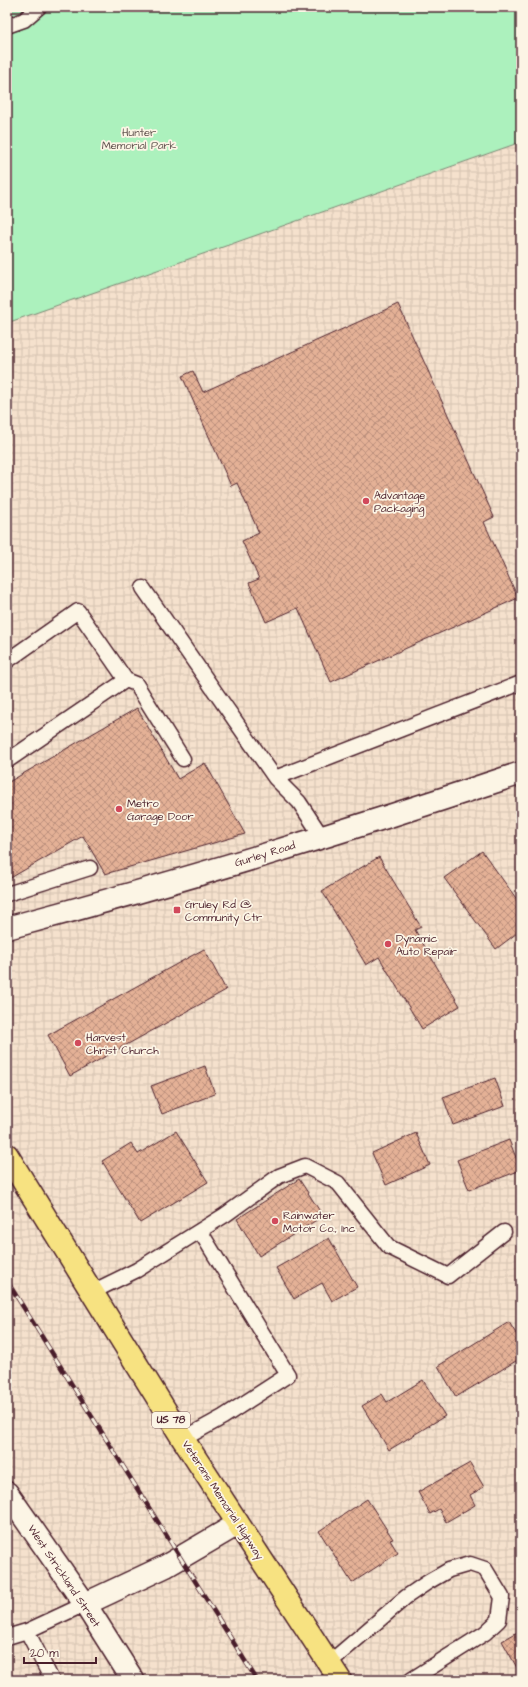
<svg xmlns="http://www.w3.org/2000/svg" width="528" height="1687" viewBox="0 0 528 1687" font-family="'Architects Daughter',sans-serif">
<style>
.industrial{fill:url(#industrial-grid)}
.park{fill:#acf1bd;stroke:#7b8874}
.building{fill:url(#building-cross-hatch);stroke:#4a1f2b}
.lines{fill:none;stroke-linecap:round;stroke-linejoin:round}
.service-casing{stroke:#4a1f2b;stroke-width:17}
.minor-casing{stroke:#4a1f2b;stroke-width:25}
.primary-casing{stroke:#4a1f2b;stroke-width:25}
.service{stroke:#fcf5e5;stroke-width:14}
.minor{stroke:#fcf5e5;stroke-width:22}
.primary{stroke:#f7e281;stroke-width:22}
.rail-casing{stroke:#4a1f2b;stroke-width:4.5}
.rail{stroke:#fcf5e5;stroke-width:3;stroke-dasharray:9;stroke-linecap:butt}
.poi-dot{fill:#d1495b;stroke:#fcf5e5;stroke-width:1.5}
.labels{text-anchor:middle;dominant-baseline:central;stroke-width:3.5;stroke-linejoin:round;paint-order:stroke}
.shield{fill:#fcf5e5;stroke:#7f5f63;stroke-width:1}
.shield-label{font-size:10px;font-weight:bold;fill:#4a1f2b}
.park-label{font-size:11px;fill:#625450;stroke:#fcf5e5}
.poi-label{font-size:11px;fill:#4a1f2b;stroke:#fcf5e5;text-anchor:start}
.street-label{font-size:11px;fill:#4a1f2b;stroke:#fcf5e5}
</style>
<defs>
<pattern id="industrial-grid" width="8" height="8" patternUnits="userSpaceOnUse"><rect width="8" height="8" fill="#f5e1cd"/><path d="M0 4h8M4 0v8" fill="none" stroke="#d4c1b0"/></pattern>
<pattern id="building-cross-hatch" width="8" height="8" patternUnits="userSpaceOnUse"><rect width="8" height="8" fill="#e4b196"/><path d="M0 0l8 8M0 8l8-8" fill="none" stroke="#bb8f7b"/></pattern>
</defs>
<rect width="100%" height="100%" fill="#fcf5e5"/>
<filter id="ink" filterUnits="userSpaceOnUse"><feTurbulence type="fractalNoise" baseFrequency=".025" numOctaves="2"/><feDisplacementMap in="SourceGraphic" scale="8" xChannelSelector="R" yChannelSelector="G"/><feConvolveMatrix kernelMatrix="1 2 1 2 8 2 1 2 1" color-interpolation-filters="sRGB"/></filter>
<g filter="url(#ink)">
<path class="industrial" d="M 521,142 L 521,1680 L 7,1680 L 7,322 Z"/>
<path class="park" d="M 7,7 L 521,7 L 521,142 L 7,323 Z"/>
<path class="building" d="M 398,304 L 494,517 L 484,522 L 518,598 L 331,682 L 298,608 L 266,622 L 249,583 L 259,579 L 242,541 L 259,533 L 237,483 L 231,486 L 182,376 L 193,371 L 203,392 Z
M 137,708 L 178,779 L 205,763 L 245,834 L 105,874 L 83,836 L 7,880 L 7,783 Z
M 482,851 L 521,905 L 521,930 L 496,949 L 444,878 Z
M 379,857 L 421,927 L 415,930 L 460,1006 L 422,1029 L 379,957 L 366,965 L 322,891 Z
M 204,949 L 226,990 L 70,1076 L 48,1035 Z
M 205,1066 L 215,1094 L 162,1114 L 151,1086 Z
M 495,1078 L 505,1106 L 453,1125 L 443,1097 Z
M 176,1131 L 208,1182 L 140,1223 L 102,1161 L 131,1143 L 138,1154 Z
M 416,1133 L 430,1165 L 386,1185 L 372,1153 Z
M 509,1140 L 521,1170 L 469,1190 L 457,1160 Z
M 299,1179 L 323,1216 L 259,1256 L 237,1219 Z
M 329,1238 L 357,1287 L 332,1301 L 322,1283 L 294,1299 L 276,1268 Z
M 509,1322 L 521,1342 L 521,1358 L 456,1397 L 438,1366 Z
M 423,1380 L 445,1416 L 389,1450 L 362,1406 L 382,1394 L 387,1402 Z
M 470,1463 L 484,1487 L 470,1495 L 475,1505 L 446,1522 L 439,1509 L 430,1514 L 418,1492 Z
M 367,1499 L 393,1539 L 390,1540 L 398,1553 L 352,1583 L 319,1531 Z
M 521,1630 L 521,1675 L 502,1641 Z"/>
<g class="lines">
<g class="service-casing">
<path id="service" d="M 7,26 L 24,20 L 39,7
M 143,588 L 275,778
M 7,661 L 78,611 L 126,680 L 7,761
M 126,680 L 136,684 L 183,759
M 322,837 L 299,802 L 275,778 L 521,683
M 7,894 L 90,868
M 92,1292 L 137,1270 L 225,1215 L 279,1176 L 305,1166 L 338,1183 L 389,1247 L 448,1276 L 504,1232
M 183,1439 L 223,1417 L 288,1375 L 200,1231
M 27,1631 L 52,1680
M 7,1637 L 27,1631 L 85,1604
M 329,1663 L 406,1597 L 428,1582 L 449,1570 L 470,1564 L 485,1569 L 502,1597 L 499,1620 L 485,1633 L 411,1680"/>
</g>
<g class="minor-casing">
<path id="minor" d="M 7,928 C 180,882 351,830 521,773
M 7,1493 L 85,1604 L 133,1680
M 85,1604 L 166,1566 L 238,1524"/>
</g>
<g class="primary-casing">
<path id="primary" d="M 7,1155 L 183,1439 L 340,1680"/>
</g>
<use href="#service" class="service"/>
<use href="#minor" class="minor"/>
<use href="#primary" class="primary"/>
<g class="rail-casing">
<path id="rail" d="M 7,1281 L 257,1680"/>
</g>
<use href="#rail" class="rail"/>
</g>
</g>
<g class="poi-dot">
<circle cx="366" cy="501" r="4"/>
<circle cx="119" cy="809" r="4"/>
<rect x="173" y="906" width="8" height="8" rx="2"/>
<circle cx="388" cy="944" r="4"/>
<circle cx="78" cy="1043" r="4"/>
<circle cx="275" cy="1221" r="4"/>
</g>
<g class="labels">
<rect class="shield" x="152" y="1412" width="38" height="16" rx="3"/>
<g class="shield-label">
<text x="171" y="1420">US 78</text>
</g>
<g class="park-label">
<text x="139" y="132">Hunter<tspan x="139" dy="13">Memorial Park</tspan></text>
</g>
<g class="poi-label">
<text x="374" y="495">Advantage<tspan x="374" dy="13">Packaging</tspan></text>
<text x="127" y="803">Metro<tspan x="127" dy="13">Garage Door</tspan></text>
<text x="185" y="904">Gruley Rd @<tspan x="185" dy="13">Community Ctr</tspan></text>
<text x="396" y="938">Dynamic<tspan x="396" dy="13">Auto Repair</tspan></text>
<text x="86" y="1037">Harvest<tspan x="86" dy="13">Christ Church</tspan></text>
<text x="283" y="1215">Rainwater<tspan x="283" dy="13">Motor Co., Inc</tspan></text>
</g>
<g class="street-label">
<text transform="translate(265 854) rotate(-17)">Gurley Road</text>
<text transform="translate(223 1500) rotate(57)">Veterans Memorial Highway</text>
<text transform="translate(64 1576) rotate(56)">West Strickland Street</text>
</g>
</g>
<rect width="528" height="1687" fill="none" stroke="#fcf5e5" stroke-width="24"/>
<rect x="12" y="12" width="504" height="1663" fill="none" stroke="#4a1f2b" stroke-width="1.5" filter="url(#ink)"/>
<path d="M24 1657v6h72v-6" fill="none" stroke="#4a1f2b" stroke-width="2"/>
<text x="30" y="1657" font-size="12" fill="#4a1f2b" stroke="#fcf5e5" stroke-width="3" paint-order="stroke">20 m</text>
</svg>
